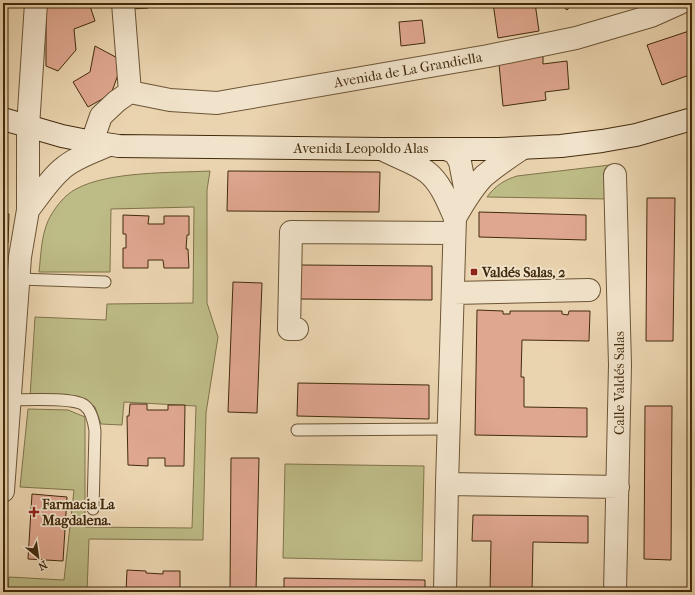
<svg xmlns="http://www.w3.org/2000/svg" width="695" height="595" viewBox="0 0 695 595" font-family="'IM FELL French Canon',serif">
<rect width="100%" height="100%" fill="#ead4af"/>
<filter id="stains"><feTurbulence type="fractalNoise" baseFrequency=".005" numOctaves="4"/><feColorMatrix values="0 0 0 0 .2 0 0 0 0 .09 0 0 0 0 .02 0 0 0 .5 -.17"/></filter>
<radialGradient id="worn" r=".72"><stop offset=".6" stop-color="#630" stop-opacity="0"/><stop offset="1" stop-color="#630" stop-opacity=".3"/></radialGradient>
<path fill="#bdbb86" stroke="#80734a" d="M 610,165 L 609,199 L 487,197 C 495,186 504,180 517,176 Z
M 210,171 L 207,190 L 207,303 L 218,337 L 206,413 L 203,540 L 89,539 L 87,592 L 8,592 L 9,577 L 64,580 L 74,490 L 20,487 L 28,409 L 68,410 L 85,417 L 85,527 L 192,528 L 196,406 L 124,402 L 122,425 L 101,424 L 95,407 L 80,398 L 30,397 L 35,317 L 106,320 L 107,304 L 193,303 L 194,207 L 111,209 L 110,272 L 39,272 C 41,255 41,237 48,221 C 53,210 64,195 76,189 C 109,171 172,173 210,171 Z
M 285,464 L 424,466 L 422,561 L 283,558 Z"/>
<path fill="#e0a790" stroke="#422b0d" d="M 46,3 L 89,3 L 95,21 L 74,29 L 76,50 L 58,71 L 46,66 Z
M 132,3 L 148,3 L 148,8 L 131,9 Z
M 493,3 L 535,3 L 539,31 L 498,38 Z
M 559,3 L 573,3 L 567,10 Z
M 422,20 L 425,43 L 401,46 L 399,22 Z
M 692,30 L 692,74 L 662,85 L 647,45 Z
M 95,46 L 123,61 L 111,94 L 88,107 L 73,82 L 90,72 Z
M 543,56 L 543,64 L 567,61 L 569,89 L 545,92 L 546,100 L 503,106 L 499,64 Z
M 228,171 L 380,172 L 379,212 L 227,211 Z
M 647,198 L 675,198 L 673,341 L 646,341 Z
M 479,212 L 586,215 L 586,240 L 479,237 Z
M 3,213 L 9,214 L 8,243 L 3,243 Z
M 123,215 L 149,216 L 148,224 L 164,224 L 164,216 L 189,216 L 189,235 L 187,235 L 186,249 L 188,249 L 189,268 L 164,268 L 163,260 L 148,260 L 148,268 L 123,268 L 123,248 L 126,248 L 126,234 L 123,234 Z
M 3,264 L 7,265 L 3,304 Z
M 301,265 L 432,266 L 432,300 L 300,299 Z
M 233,282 L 262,283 L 257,413 L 228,412 Z
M 477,310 L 503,311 L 503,314 L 510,314 L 510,311 L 562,311 L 562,314 L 568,315 L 569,311 L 590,311 L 589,341 L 522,340 L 521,377 L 524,377 L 524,407 L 587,408 L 587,437 L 475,435 Z
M 298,383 L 429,385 L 429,419 L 297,416 Z
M 130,404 L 147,404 L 147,410 L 168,410 L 168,405 L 185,405 L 184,466 L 165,466 L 165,458 L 148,458 L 148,466 L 128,465 L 127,416 L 129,416 Z
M 645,406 L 672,406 L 671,560 L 644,559 Z
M 231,458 L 259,458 L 256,592 L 230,592 Z
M 32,494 L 67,497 L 63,561 L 28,559 Z
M 473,515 L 588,516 L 588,543 L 533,542 L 532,592 L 490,592 L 491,541 L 472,541 Z
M 127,570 L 146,571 L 146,573 L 163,574 L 163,571 L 180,571 L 180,591 L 182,592 L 126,592 Z
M 284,578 L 425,580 L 425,592 L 284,592 Z"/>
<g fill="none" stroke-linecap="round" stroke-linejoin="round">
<defs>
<path id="service" d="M 19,279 L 105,282
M 9,400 C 26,400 72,397 84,405 C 91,410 94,423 95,431 L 93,509
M 297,430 L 448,429"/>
<path id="minor" d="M 123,3 L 130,92
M 130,92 L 170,100 L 217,103 L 488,56 L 576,38 L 651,16 L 680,3
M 92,142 L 101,116 L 117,101 L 130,92
M 382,149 C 396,157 414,162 427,172 C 441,183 448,202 455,218
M 446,149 L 455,153 L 460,162 L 467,198
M 28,210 C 39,196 49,180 62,169 C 74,158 95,151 109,145
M 453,293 L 589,290
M 297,329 L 289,329 L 291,232 L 454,233
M 447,484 L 618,487
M 3,491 L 20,257 L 28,210 L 28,127
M 445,592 L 447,484 L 455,218 C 463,204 472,188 484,176 C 496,166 509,157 523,148
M 615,592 L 620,365 L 615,175"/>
<path id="tertiary" d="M 28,127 L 36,3"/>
<path id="secondary" d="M 3,119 L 62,136 L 92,142 L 119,146 L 382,149 L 499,149 L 561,146 L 602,141 L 636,135 L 692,119"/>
</defs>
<use href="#service" stroke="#6c5536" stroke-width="13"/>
<use href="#minor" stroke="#6c5536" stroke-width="24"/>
<use href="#tertiary" stroke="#6c5536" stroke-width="24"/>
<use href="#secondary" stroke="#422b0d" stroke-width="24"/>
<use href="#service" stroke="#f1e3cb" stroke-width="11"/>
<use href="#minor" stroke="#f1e3cb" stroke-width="22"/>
<use href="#tertiary" stroke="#f1e3cb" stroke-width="22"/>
<use href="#secondary" stroke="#f1e3cb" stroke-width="22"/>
</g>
<g fill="#8f2418" stroke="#f1e3cb" stroke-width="1.5">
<rect x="470" y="268" width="8" height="8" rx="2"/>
<path d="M32 506h4v4h4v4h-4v4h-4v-4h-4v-4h4z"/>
</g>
<g text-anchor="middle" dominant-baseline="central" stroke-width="3.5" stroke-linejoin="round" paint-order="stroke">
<g font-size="14" fill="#422b0d" stroke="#f1e3cb">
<text transform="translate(408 70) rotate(-10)">Avenida de La Grandiella</text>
<text x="361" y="148">Avenida Leopoldo Alas</text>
<text transform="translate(619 383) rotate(-90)">Calle Valdés Salas</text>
</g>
<g font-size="14" font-weight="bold" fill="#422b0d" stroke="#f1e3cb" text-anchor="start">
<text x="482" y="272">Valdés Salas, 2</text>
<text x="42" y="504">Farmacia La<tspan x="42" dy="16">Magdalena.</tspan></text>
</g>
</g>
<rect width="695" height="595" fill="none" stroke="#ead4af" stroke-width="16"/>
<rect x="4" y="4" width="687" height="587" fill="none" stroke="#422b0d" stroke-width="2"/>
<rect x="8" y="8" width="679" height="579" fill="none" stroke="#422b0d"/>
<g transform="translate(38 557) rotate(151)" stroke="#f1e3cb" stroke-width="3" paint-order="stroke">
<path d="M0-3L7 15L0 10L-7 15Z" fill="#422b0d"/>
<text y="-6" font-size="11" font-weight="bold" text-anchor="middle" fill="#422b0d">N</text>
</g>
<rect width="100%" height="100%" filter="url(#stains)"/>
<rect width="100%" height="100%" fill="url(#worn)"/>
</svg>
